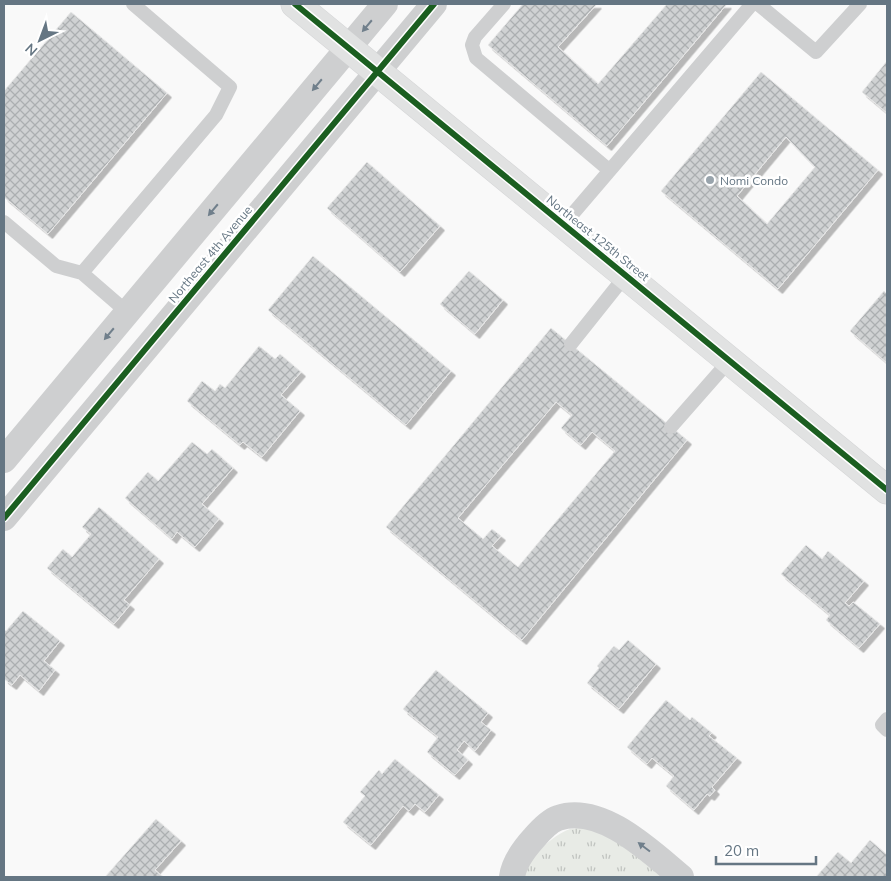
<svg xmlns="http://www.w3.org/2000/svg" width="891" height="881" viewBox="0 0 891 881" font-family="Mulish,sans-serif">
<defs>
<pattern id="grass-tufts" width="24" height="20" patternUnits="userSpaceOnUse" patternTransform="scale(1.25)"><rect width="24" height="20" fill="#e8ebe6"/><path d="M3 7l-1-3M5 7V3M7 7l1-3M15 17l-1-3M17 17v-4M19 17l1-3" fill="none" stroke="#c0c3c0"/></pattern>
<pattern id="building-cross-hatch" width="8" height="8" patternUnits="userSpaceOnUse" patternTransform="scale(1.25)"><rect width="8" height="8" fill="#d0d2d3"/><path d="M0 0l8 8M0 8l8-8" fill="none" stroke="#acafb1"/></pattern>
<filter id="shadow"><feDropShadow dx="4.5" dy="4.5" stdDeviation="0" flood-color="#0004"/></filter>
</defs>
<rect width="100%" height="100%" fill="#f9f9f9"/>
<path fill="url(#grass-tufts)" d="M 582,827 L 610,835 L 666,877 L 524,877 C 527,858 553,835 570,829 C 574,828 579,828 582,827 Z"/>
<path fill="url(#building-cross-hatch)" stroke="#e8e8e8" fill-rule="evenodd" filter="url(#shadow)" d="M 523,4 L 597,4 L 558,47 L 598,84 L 667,4 L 727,4 L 607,146 L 488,45 Z
M 71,12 L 167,93 L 48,234 L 4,197 L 4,91 Z
M 887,61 L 887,113 L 862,92 Z
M 761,72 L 878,170 L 778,289 L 661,191 ZM 786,137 L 815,167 L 767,224 L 737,196 Z
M 367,162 L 440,226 L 400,272 L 327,208 Z
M 313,256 L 451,371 L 406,425 L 268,310 Z
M 469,271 L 503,300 L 475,334 L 440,304 Z
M 884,291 L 887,294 L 887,363 L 850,331 Z
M 551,328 L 687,440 L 522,640 L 386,527 ZM 556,402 L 572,415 L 561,428 L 581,445 L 592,432 L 615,451 L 518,567 L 492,546 L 501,536 L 492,529 L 483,539 L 458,518 Z
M 259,346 L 275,359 L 280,354 L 301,372 L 281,395 L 300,411 L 262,457 L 243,442 L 240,445 L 187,401 L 202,381 L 215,391 L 220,384 L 225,388 Z
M 192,442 L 207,454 L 212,449 L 233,468 L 202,504 L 219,519 L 195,547 L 177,532 L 172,539 L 125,498 L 148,472 L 158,481 Z
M 99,507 L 159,559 L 124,600 L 130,605 L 114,624 L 47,568 L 63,549 L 72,557 L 91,534 L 82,527 Z
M 806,545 L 822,559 L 828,551 L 864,581 L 845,603 L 849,606 L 853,602 L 880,624 L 859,648 L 826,620 L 830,615 L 781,574 Z
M 23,611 L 60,641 L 44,661 L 55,670 L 39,691 L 20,675 L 12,685 L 4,679 L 4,629 L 6,631 Z
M 628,640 L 656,664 L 619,709 L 587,683 L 599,668 L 597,666 L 614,646 L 619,650 Z
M 436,670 L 488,713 L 481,722 L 491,730 L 475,751 L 464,741 L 457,750 L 468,760 L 455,775 L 427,752 L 438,737 L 403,709 Z
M 666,700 L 690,720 L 692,717 L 712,733 L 709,736 L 737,758 L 712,787 L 715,790 L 710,796 L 707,794 L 694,810 L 666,786 L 674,776 L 652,758 L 647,764 L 627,747 Z
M 395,759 L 439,795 L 425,812 L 415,804 L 409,811 L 403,806 L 371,845 L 343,822 L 365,796 L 360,792 L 379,770 L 382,774 Z
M 156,819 L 181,841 L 155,870 L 163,877 L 105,877 Z
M 870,840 L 887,855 L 887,877 L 816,877 L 838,852 L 851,863 Z"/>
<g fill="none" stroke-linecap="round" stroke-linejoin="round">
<defs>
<path id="primary" d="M 295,4 L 887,490"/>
</defs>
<use href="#primary" stroke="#d5d6d7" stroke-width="29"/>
<path stroke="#cecfd0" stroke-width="14" d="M 504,4 L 475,37 L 472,45 L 476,58 L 609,170
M 758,4 L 816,52 L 860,4
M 4,222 L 56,266 L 82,273
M 564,224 L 752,4
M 127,312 L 82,273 L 216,115 L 230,87 L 133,4
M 571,344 L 626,275
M 671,427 L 729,361
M 887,719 L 882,725 L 887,730"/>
<path stroke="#cecfd0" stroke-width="26" d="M 4,460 L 385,4
M 4,518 L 434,4
M 512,877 C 514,862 524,849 534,838 C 540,831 549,821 558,818 C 601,803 651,852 681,877"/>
<use href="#primary" stroke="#e1e2e2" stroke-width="28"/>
<defs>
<path id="cycleway" d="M 295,4 L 887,490
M 4,518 L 434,4"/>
</defs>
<use href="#cycleway" stroke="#fff" stroke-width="9"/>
<use href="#cycleway" stroke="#1b5e20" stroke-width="6"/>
</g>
<defs><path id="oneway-solid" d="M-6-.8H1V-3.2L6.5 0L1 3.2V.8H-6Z" transform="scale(1.25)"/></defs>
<g fill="#707f8b">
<use href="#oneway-solid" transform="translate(367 26) rotate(130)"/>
<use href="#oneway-solid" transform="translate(317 85) rotate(130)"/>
<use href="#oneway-solid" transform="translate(213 210) rotate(130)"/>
<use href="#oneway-solid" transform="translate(109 334) rotate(130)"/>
<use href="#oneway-solid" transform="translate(644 847) rotate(-143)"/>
</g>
<circle fill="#99a4ac" stroke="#fff" stroke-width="2" cx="710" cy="180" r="5"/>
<g text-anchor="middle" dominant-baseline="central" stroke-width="5" stroke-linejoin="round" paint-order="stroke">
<g font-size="12" fill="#657683" stroke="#fff" text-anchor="start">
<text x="720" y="180">Nomi Condo</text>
</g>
<g font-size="12" fill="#657683" stroke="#fff">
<text transform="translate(598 238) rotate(39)">Northeast 125th Street</text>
<text transform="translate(210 254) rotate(-50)">Northeast 4th Avenue</text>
</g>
</g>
<rect width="891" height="881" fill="none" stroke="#657683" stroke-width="10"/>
<g transform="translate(40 40) rotate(222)" stroke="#ffffff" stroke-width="4" paint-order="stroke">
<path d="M0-4L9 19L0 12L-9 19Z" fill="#657683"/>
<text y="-8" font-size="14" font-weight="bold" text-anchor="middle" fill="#657683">N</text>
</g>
<path d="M716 856v8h100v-8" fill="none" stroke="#657683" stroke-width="2.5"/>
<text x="724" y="856" font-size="15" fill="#657683" stroke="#ffffff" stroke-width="4" paint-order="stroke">20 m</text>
</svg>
